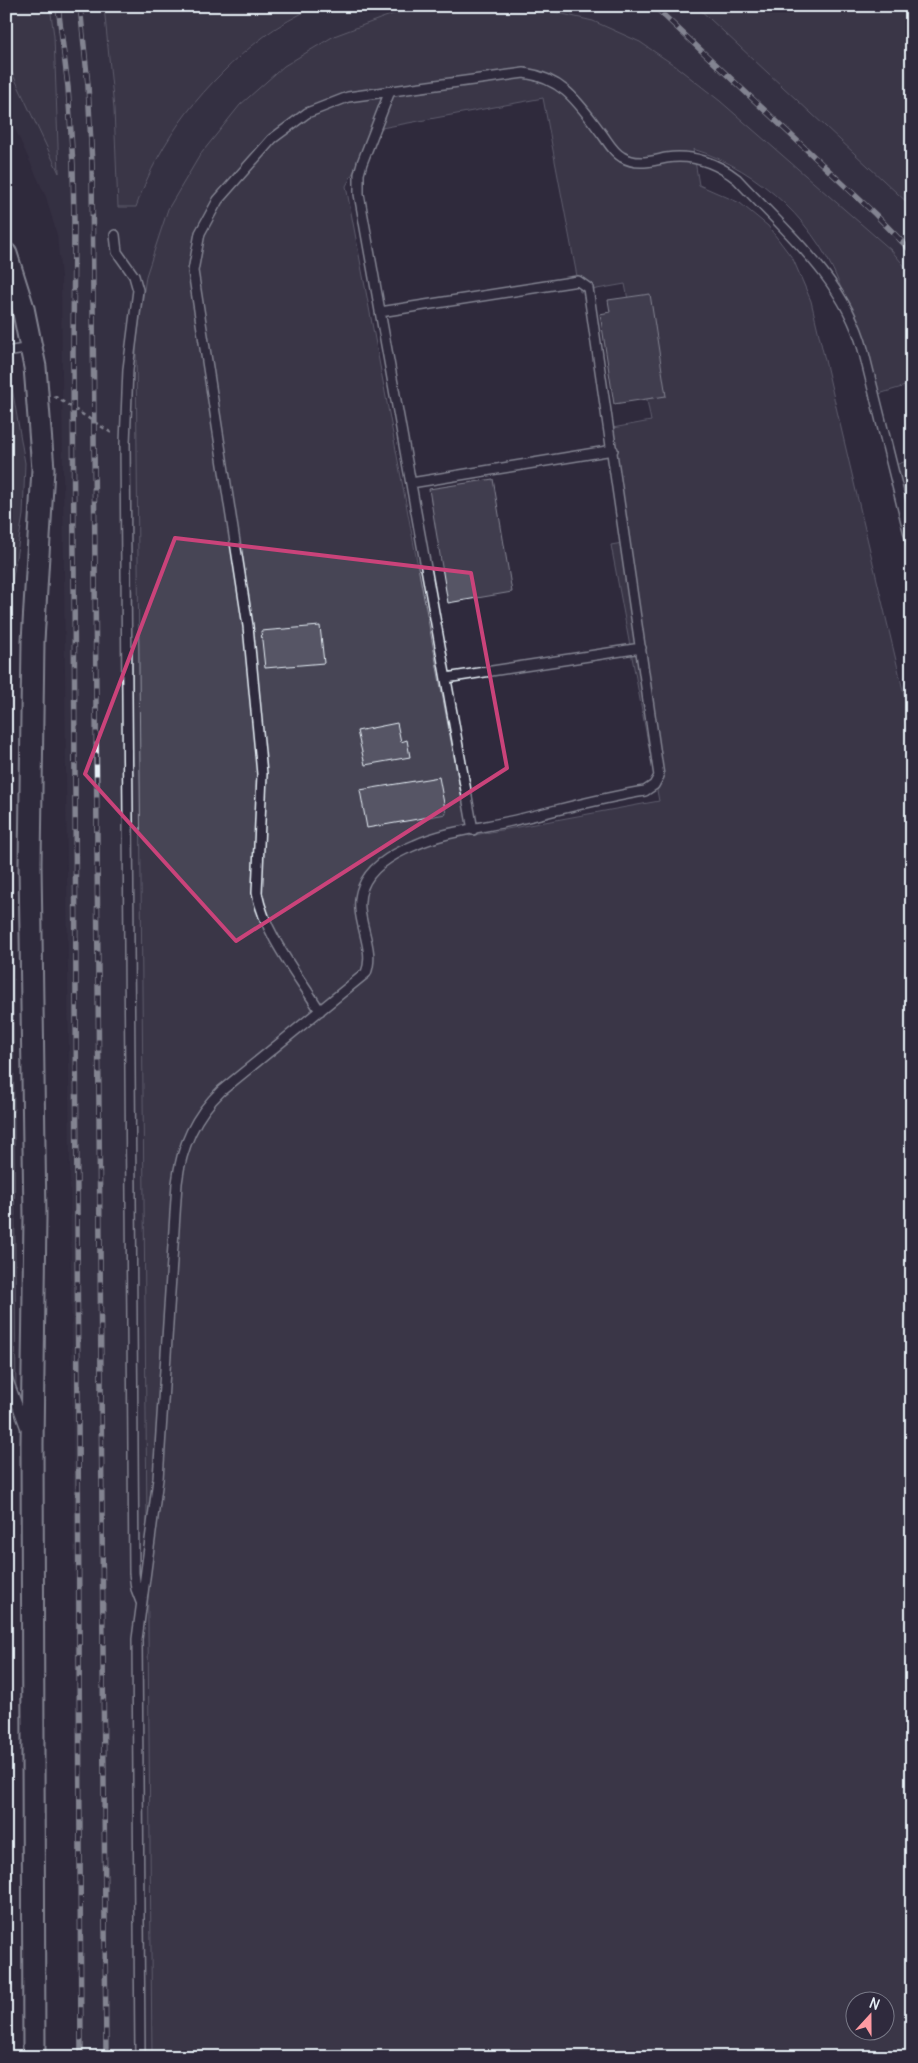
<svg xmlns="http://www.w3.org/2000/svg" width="918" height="2063" viewBox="0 0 918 2063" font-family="Delius,sans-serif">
<rect width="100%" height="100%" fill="#2f2a3d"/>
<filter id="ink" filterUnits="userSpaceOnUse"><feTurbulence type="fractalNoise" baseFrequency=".02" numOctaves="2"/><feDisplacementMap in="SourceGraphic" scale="10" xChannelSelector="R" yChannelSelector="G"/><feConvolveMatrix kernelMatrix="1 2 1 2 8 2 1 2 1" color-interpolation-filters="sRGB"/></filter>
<g filter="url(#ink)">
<path fill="#3b3749" d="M 50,6 L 104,6 L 114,109 L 118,207 L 136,207 L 143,187 L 168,138 L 208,86 L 263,37 L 315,6 L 439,6 L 393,14 L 146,276 L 136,346 L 152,2057 L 79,2057 L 61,277 L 57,235 L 46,197 L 6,109 L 6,60 L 59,172 L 54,36 Z
M 528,6 L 696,6 L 912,207 L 912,275 L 891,250 L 720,101 L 674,65 L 640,42 L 593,21 Z"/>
<path fill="#464455" stroke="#979aa6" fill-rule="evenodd" d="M 6,6 L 50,6 L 54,36 L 59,173 L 6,60 Z
M 104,6 L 315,6 C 298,16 278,25 262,38 C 205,82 160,138 136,207 L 118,207 L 114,109 Z
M 439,6 L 528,6 L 593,21 L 640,42 L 674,65 L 720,101 L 891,250 L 912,275 L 912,384 L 872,396 C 862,362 855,327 843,294 C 821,227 760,169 693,149 L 699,185 L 740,203 L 768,226 L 793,259 L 811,301 L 912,728 L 912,2057 L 152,2057 L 136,346 L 146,276 L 168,209 L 200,155 L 240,105 L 284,66 L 334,36 L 393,14 ZM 543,98 L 580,292 L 625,284 L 651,421 L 607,429 L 628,542 L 611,545 L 659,801 L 469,836 L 346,186 L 376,129 ZM 856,2000 L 886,2000 L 886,2030 L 856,2030 Z
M 696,6 L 912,6 L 912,207 Z
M 6,376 L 10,376 L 25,463 L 23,515 L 10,595 L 16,1402 L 6,1402 Z
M 912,459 L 912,561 L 890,467 Z"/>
<path fill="#575565" stroke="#e8f1f8" d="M 650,294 L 666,396 L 614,404 L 600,314 L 610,312 L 608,300 Z
M 493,479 L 512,592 L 448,603 L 429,489 Z
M 320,626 L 324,663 L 265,668 L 261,631 Z
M 397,723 L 401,742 L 407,740 L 410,757 L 365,765 L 357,731 Z
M 439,777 L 446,814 L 367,828 L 360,790 Z"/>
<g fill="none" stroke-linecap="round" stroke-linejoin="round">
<defs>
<path id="service" d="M 390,91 L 362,163 L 359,174 L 359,194 L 473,830
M 115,235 L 117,252 L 134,276 L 138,290 L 128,369 L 125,443 L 134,1573 L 136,1589 L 141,1602
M 6,352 L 31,348
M 411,483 L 613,450
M 446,678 L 641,648
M 320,1011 C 298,975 265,935 257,893 L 262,774 L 248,626 L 193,271 L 200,233 L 218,200 L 272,139 L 307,113 L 348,97 L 524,73 C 565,79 579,104 602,134 C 608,142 613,152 622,157 C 637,166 651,161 666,158 C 692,154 717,163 737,179 C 785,231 844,279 863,349 L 912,546
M 6,1375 L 25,1426
M 140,2057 L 137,1639 L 158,1479 L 177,1183 C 181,1148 195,1116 221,1091 L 366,973 C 377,946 351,916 363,887 C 371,866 395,853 415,845 C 444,832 479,828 511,821 C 555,811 600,798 645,791 L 654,785 L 659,776 L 588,288 L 578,281 L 380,312"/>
<path id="tertiary" d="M 6,254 L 23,308 L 35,367 L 43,469 L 33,641 L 30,864 L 35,1217 L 32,1444 L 34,2057"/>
</defs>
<use href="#service" stroke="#e8f1f8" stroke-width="12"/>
<use href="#tertiary" stroke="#e8f1f8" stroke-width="25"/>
<path stroke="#e8f1f8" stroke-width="2.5" stroke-dasharray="4 4" stroke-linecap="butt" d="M 54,396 L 113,434"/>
<use href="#service" stroke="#2f2a3d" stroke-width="9"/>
<use href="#tertiary" stroke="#2f2a3d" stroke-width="21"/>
<defs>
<path id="rail" d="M 58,6 L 68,87 L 73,165 L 74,224 L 73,353 L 81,2057
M 80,6 L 88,85 L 92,165 L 106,2057
M 654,6 L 875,214 L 912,252"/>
</defs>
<use href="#rail" stroke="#e8f1f8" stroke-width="5.5"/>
<use href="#rail" stroke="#2f2a3d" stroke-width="4" stroke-dasharray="11" stroke-linecap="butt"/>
</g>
</g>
<path d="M0 0H918V2063H0ZM 175,538 L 471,573 L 507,768 L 236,941 L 85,774 Z" fill="#2f2a3d" fill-opacity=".55" fill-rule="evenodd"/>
<path fill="none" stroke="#ca437a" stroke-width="4" stroke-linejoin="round" d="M 175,538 L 471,573 L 507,768 L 236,941 L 85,774 Z"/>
<rect width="918" height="2063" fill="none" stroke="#2f2a3d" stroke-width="25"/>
<rect x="12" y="12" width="893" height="2038" fill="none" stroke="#e8f1f8" stroke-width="2" filter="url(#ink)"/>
<g transform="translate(870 2016) rotate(21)"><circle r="24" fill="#2f2a3d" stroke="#797a88"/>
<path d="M0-4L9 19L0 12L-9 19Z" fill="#ff9aa2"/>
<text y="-8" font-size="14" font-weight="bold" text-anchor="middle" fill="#e8f1f8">N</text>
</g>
</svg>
